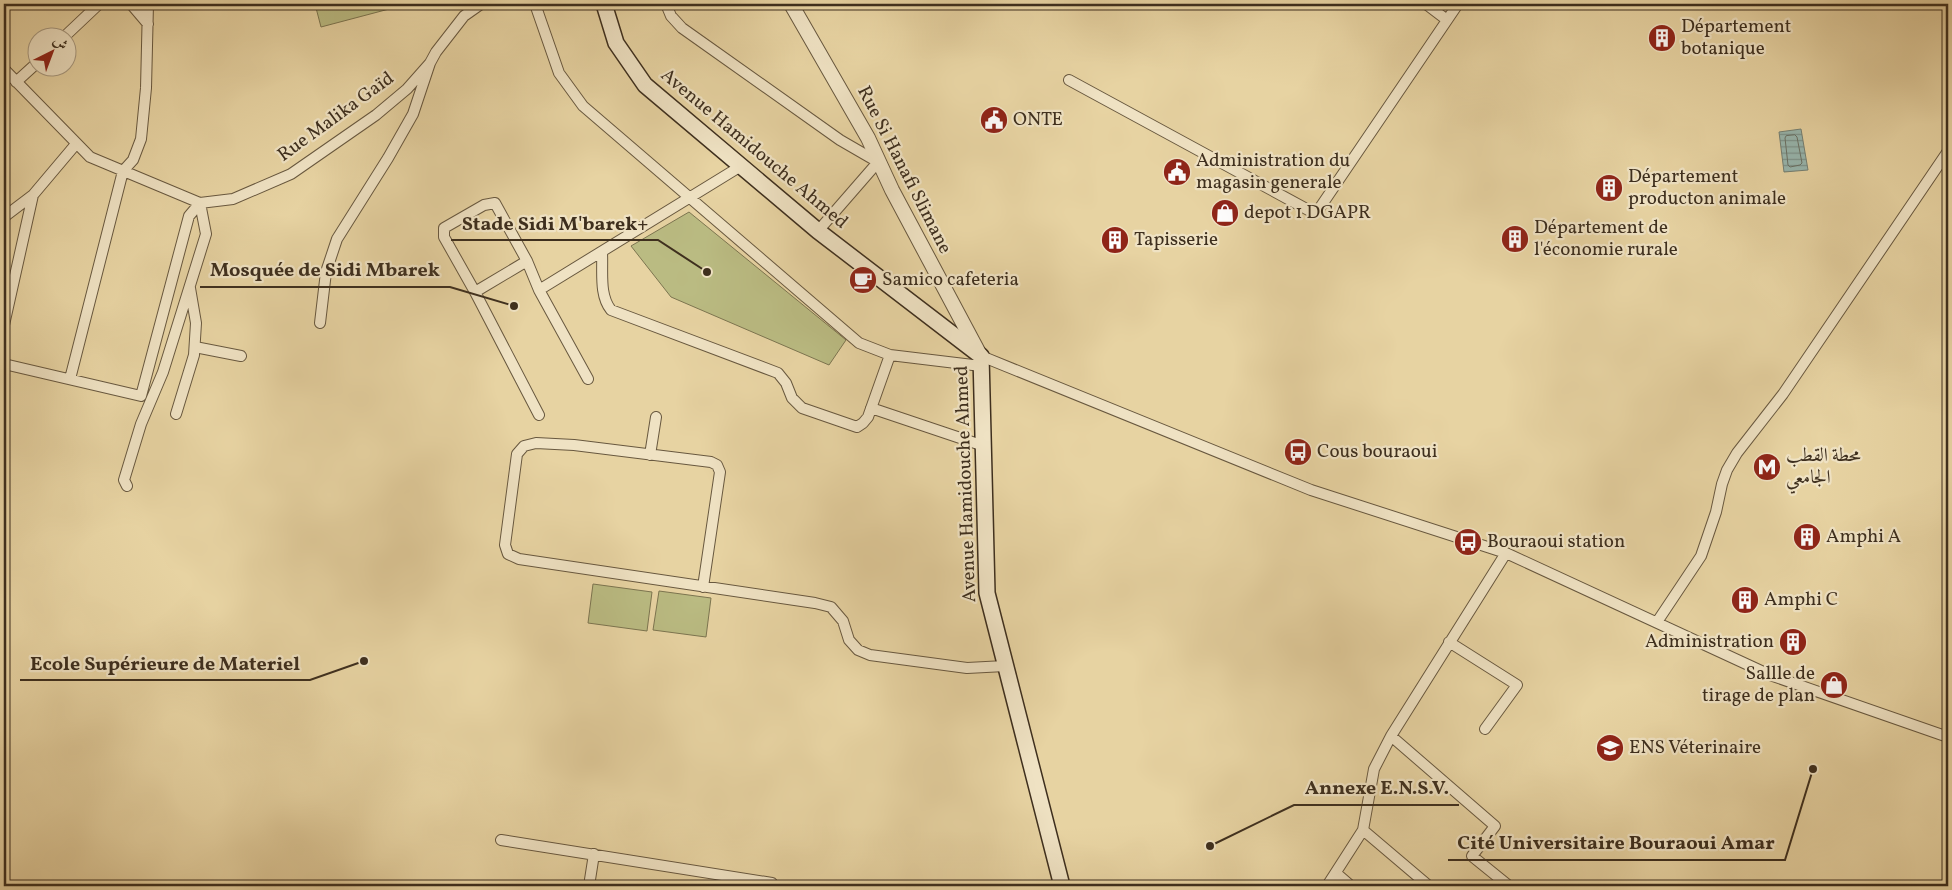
<svg xmlns="http://www.w3.org/2000/svg" width="1952" height="890" viewBox="0 0 1952 890" font-family="Vollkorn,Amiri,serif">
<defs>
<pattern id="water-rules" width="6" height="5" patternUnits="userSpaceOnUse" patternTransform="scale(1.25)"><rect width="6" height="5" fill="#98b6ae"/><path d="M0 2.5h6" fill="none" stroke="#7d948d"/></pattern>
</defs>
<rect width="100%" height="100%" fill="#e7d3a2"/>
<filter id="stains"><feTurbulence type="fractalNoise" baseFrequency=".004" numOctaves="4"/><feColorMatrix values="0 0 0 0 .2 0 0 0 0 .09 0 0 0 0 .02 0 0 0 .5 -.17"/></filter>
<radialGradient id="worn" r=".72"><stop offset=".6" stop-color="#630" stop-opacity="0"/><stop offset="1" stop-color="#630" stop-opacity=".3"/></radialGradient>
<path fill="#babb82" stroke="#7c7550" d="M 315,4 L 408,4 L 321,27 Z
M 689,212 L 846,340 L 829,365 L 671,297 L 631,246 Z
M 593,584 L 652,592 L 647,631 L 588,623 Z
M 659,591 L 711,598 L 706,637 L 653,630 Z"/>
<path fill="url(#water-rules)" stroke="#748074" d="M 1801,129 L 1808,170 L 1784,172 L 1779,132 Z"/>
<g fill="none" stroke-linecap="round" stroke-linejoin="round">
<path stroke="#6b7266" stroke-width="1" d="M 1795,135 L 1797,137 L 1802,163 L 1800,165 L 1790,167 L 1788,165 L 1785,138 L 1786,136 Z"/>
<defs>
<path id="minor" d="M 131,4 L 148,24
M 535,4 L 559,73 L 583,106 L 859,343 L 890,355 L 868,417 L 863,423 L 857,427 L 802,408 L 792,398 L 786,383 L 778,373 L 611,310 C 599,295 603,272 602,253
M 666,4 L 671,16 L 682,28 L 840,140 L 878,162 L 818,231
M 1426,4 L 1447,20
M 63,38 L 99,4
M 4,69 L 90,157 L 200,203 L 233,199 L 291,174 L 376,115 L 407,89 L 430,63
M 1069,80 L 1312,212 L 1319,209 L 1458,4
M 16,82 L 38,62
M 4,217 L 33,195 L 76,144
M 539,290 L 741,166
M 475,292 L 527,261
M 320,323 L 326,272 L 337,239 L 388,158 L 413,114 L 430,63 L 436,52 L 464,16 L 481,4
M 4,325 L 33,195
M 195,347 L 241,356
M 890,355 L 981,366
M 981,356 L 1311,490 L 1506,553 L 1770,675 L 1948,737
M 4,364 L 141,396 L 189,216 L 200,203
M 70,379 L 123,171 L 133,160 L 141,139 L 146,88 L 148,4
M 871,408 L 984,446
M 176,414 L 194,355 L 196,323 L 190,288
M 539,415 L 475,292 L 444,237 L 444,228 L 484,205 L 495,203 L 527,261 L 539,290 L 588,379
M 650,455 L 656,417
M 127,486 L 124,480 L 141,424 L 163,372 L 206,234 L 200,203
M 703,587 L 720,472 L 717,465 L 711,462 L 574,445 L 536,443 L 524,446 L 517,454 L 505,545 L 508,554 L 519,559 L 815,603 L 831,607 L 843,621 L 849,640 L 858,650 L 870,655 L 967,668 L 1005,666
M 1657,622 L 1701,556 L 1716,512 L 1722,484 L 1727,470 L 1737,453 L 1783,394 L 1948,151
M 1449,642 L 1517,685 L 1485,729
M 1391,736 L 1495,826 L 1472,856 L 1509,886
M 1363,830 L 1429,886
M 501,840 L 772,883
M 1336,873 L 1351,886
M 589,886 L 594,854
M 1327,886 L 1363,830 L 1374,769 L 1391,736 L 1506,553"/>
<path id="tertiary" d="M 791,4 L 868,138 L 892,190 L 980,355"/>
<path id="secondary" d="M 604,4 L 616,43 L 645,85 L 818,231 L 981,356 L 987,593 L 1062,886"/>
</defs>
<use href="#minor" stroke="#68583f" stroke-width="12"/>
<use href="#tertiary" stroke="#68583f" stroke-width="16"/>
<use href="#secondary" stroke="#3e2f1e" stroke-width="18"/>
<use href="#minor" stroke="#efe2c3" stroke-width="10"/>
<use href="#tertiary" stroke="#efe2c3" stroke-width="14"/>
<use href="#secondary" stroke="#efe2c3" stroke-width="15"/>
</g>
<defs>
<symbol id="building-disc" viewBox="-11 -11 22 22"><circle r="9.5" fill="#8f2418" stroke="#efe2c3"/><path d="M-4-6H4V6H1V3H-1V6H-4ZM-2.5-4.3h1.7v1.8h-1.7ZM.8-4.3h1.7v1.8H.8ZM-2.5-1h1.7V.8h-1.7ZM.8-1h1.7V.8H.8Z" fill="#fff"/></symbol>
<symbol id="civic-disc" viewBox="-11 -11 22 22"><circle r="9.5" fill="#8f2418" stroke="#efe2c3"/><path d="M-.6-6.5H3V-4.5H.6V-3L4-1V1h2V6H-6V1h2V-1L-.6-3ZM-1.2 2.5V6h2.4V2.5Z" fill="#fff"/></symbol>
<symbol id="shop-disc" viewBox="-11 -11 22 22"><circle r="9.5" fill="#8f2418" stroke="#efe2c3"/><path d="M-5-2.5h2.3a2.7 3.5 0 0 1 5.4 0H5L5.5 6h-11ZM-1.5-2.5h3a1.5 2.3 0 0 0-3 0Z" fill="#fff"/></symbol>
<symbol id="cafe-disc" viewBox="-11 -11 22 22"><circle r="9.5" fill="#8f2418" stroke="#efe2c3"/><path d="M-5.5-4.5H6V0H3Q3 3.5 0 3.5H-2.5Q-5.5 3.5-5.5 0ZM3-3.2v2h1.7v-2ZM-6 4.5H4V6H-6Z" fill="#fff"/></symbol>
<symbol id="bus-disc" viewBox="-11 -11 22 22"><circle r="9.5" fill="#8f2418" stroke="#efe2c3"/><path d="M-5-6H5V4H4V6H2V4H-2V6H-4V4H-5ZM-3.5-4V0h7V-4ZM-3.5 1.2v1.5H-2V1.2ZM2 1.2v1.5H3.5V1.2Z" fill="#fff"/></symbol>
<symbol id="metro-disc" viewBox="-11 -11 22 22"><circle r="9.5" fill="#8f2418" stroke="#efe2c3"/><path d="M-5.5 5V-5H-3L0 0L3-5H5.5V5H3V-.5L0 4L-3-.5V5Z" fill="#fff"/></symbol>
<symbol id="university-disc" viewBox="-11 -11 22 22"><circle r="9.5" fill="#8f2418" stroke="#efe2c3"/><path d="M0-5L7-2L0 1L-7-2ZM-4 1L0 2.5L4 1V4Q0 6-4 4Z" fill="#fff"/></symbol>
</defs>
<g fill-rule="evenodd">
<use href="#building-disc" x="1646" y="22" width="32" height="32"/>
<use href="#civic-disc" x="978" y="104" width="32" height="32"/>
<use href="#civic-disc" x="1161" y="156" width="32" height="32"/>
<use href="#building-disc" x="1593" y="172" width="32" height="32"/>
<use href="#shop-disc" x="1209" y="197" width="32" height="32"/>
<use href="#building-disc" x="1499" y="223" width="32" height="32"/>
<use href="#building-disc" x="1099" y="224" width="32" height="32"/>
<use href="#cafe-disc" x="847" y="264" width="32" height="32"/>
<use href="#bus-disc" x="1282" y="436" width="32" height="32"/>
<use href="#metro-disc" x="1751" y="451" width="32" height="32"/>
<use href="#building-disc" x="1791" y="521" width="32" height="32"/>
<use href="#bus-disc" x="1452" y="526" width="32" height="32"/>
<use href="#building-disc" x="1729" y="584" width="32" height="32"/>
<use href="#building-disc" x="1777" y="626" width="32" height="32"/>
<use href="#shop-disc" x="1818" y="669" width="32" height="32"/>
<use href="#university-disc" x="1594" y="732" width="32" height="32"/>
</g>
<g text-anchor="middle" dominant-baseline="central" stroke-width="4.5" stroke-linejoin="round" paint-order="stroke">
<g font-size="19" fill="#3e2f1e" stroke="#efe2c3" text-anchor="start">
<text x="1681" y="27">Département<tspan x="1681" dy="22">botanique</tspan></text>
<text x="1013" y="120">ONTE</text>
<text x="1196" y="161">Administration du<tspan x="1196" dy="22">magasin generale</tspan></text>
<text x="1628" y="177">Département<tspan x="1628" dy="22">producton animale</tspan></text>
<text x="1244" y="213">depot 1 DGAPR</text>
<text x="1534" y="228">Département de<tspan x="1534" dy="22">l'économie rurale</tspan></text>
<text x="1134" y="240">Tapisserie</text>
<text x="882" y="280">Samico cafeteria</text>
<text x="1317" y="452">Cous bouraoui</text>
<text x="1786" y="456">محطة القطب<tspan x="1786" dy="22">الجامعي</tspan></text>
<text x="1826" y="537">Amphi A</text>
<text x="1487" y="542">Bouraoui station</text>
<text x="1764" y="600">Amphi C</text>
<text x="1774" y="642" text-anchor="end">Administration</text>
<text x="1815" y="674" text-anchor="end">Sallle de<tspan x="1815" dy="22">tirage de plan</tspan></text>
<text x="1629" y="748">ENS Véterinaire</text>
</g>
<g font-size="19" fill="#3e2f1e" stroke="#efe2c3">
<text transform="translate(336 117) rotate(-36)">Rue Malika Gaïd</text>
<text transform="translate(754 149) rotate(40)">Avenue Hamidouche Ahmed</text>
<text transform="translate(904 170) rotate(63)">Rue Si Hanafi Slimane</text>
<text transform="translate(966 484) rotate(-92)">Avenue Hamidouche Ahmed</text>
</g>
</g>
<path fill="none" stroke="#3e2f1e" stroke-width="2" d="M707 272L658 240H451M514 306L450 287H200M364 661L310 680H20M1210 846L1294 805H1459M1813 769L1785 860H1448"/>
<g fill="#3e2f1e" stroke="#efe2c3" stroke-width="2">
<circle cx="707" cy="272" r="5"/>
<circle cx="514" cy="306" r="5"/>
<circle cx="364" cy="661" r="5"/>
<circle cx="1210" cy="846" r="5"/>
<circle cx="1813" cy="769" r="5"/>
</g>
<g font-size="20" text-anchor="middle" font-weight="bold" fill="#3e2f1e" stroke="#efe2c3" stroke-width="4.5" stroke-linejoin="round" paint-order="stroke">
<text x="555" y="230">Stade Sidi M'barek+</text>
<text x="325" y="276">Mosquée de Sidi Mbarek</text>
<text x="165" y="670">Ecole Supérieure de Materiel</text>
<text x="1377" y="794">Annexe E.N.S.V.</text>
<text x="1616" y="849">Cité Universitaire Bouraoui Amar</text>
</g>
<rect width="1952" height="890" fill="none" stroke="#e7d3a2" stroke-width="20"/>
<rect x="5" y="5" width="1942" height="880" fill="none" stroke="#3e2f1e" stroke-width="2.5"/>
<rect x="10" y="10" width="1932" height="870" fill="none" stroke="#3e2f1e"/>
<g transform="translate(52 52) rotate(42)"><circle r="24" fill="#efe2c3" stroke="#a89a81"/>
<path d="M0-4L9 19L0 12L-9 19Z" fill="#8f2418"/>
<text y="-8" font-size="14" font-weight="bold" text-anchor="middle" fill="#3e2f1e">ش</text>
</g>
<rect width="100%" height="100%" filter="url(#stains)"/>
<rect width="100%" height="100%" fill="url(#worn)"/>
</svg>
